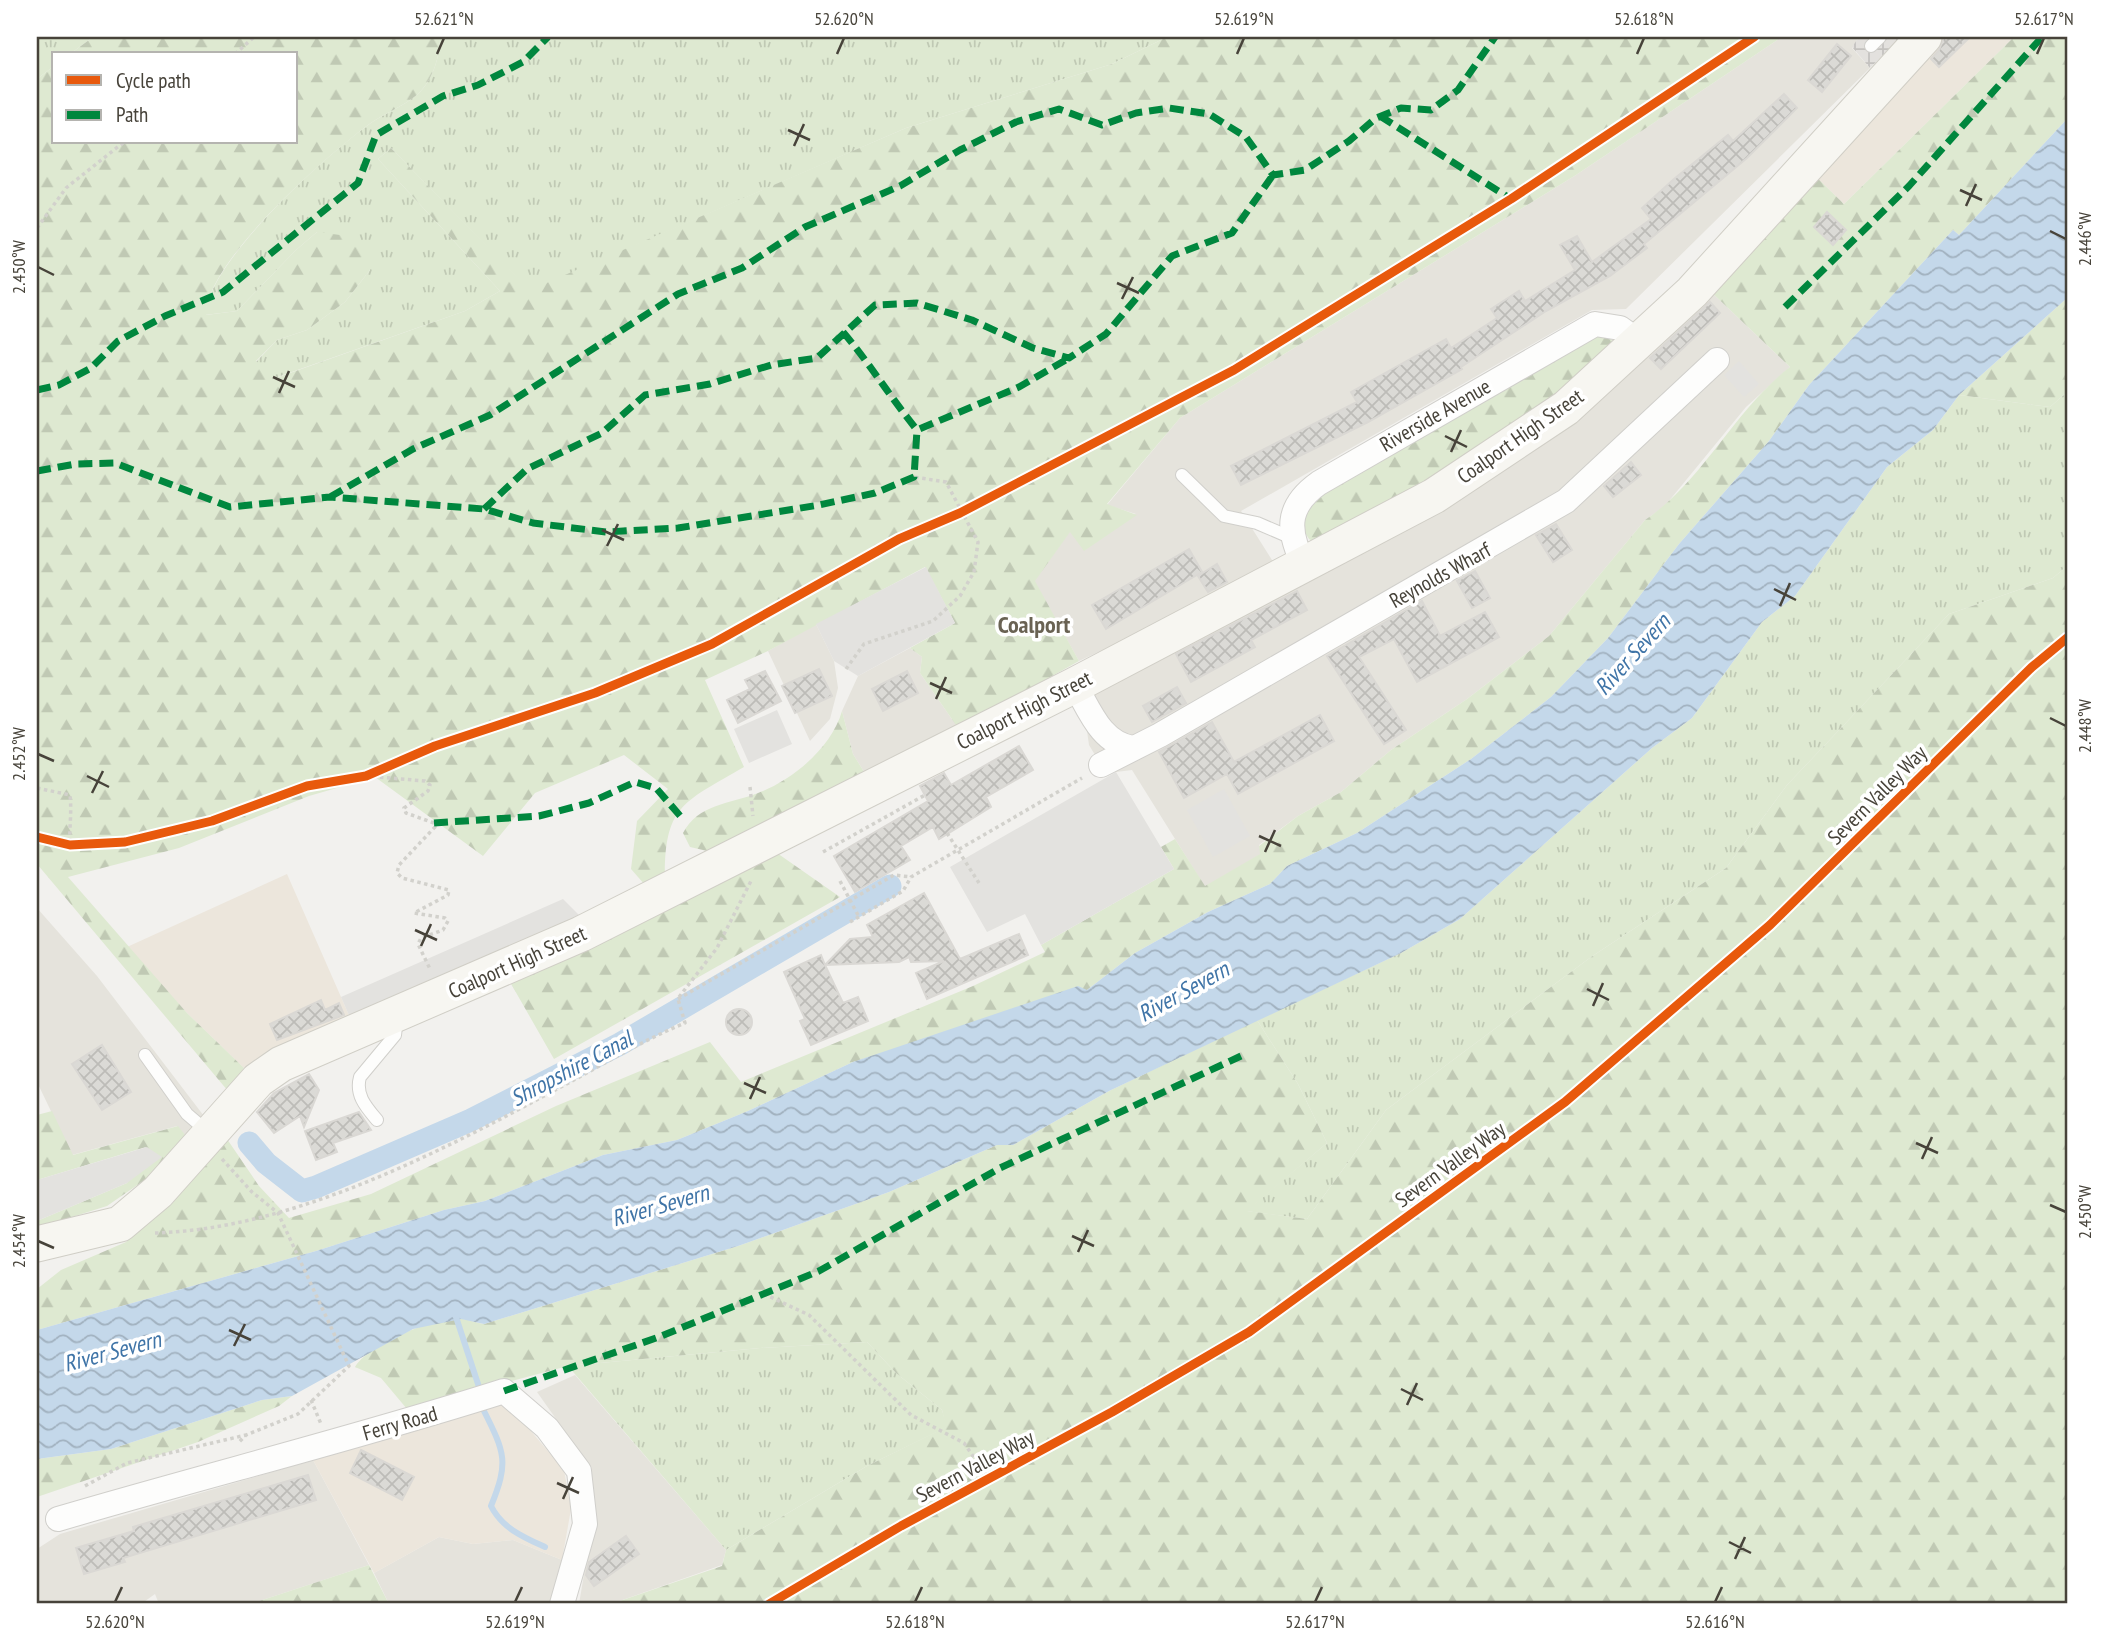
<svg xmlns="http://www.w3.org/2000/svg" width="2104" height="1641" viewBox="0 0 2104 1641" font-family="'PT Sans Narrow',sans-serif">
<defs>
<pattern id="industrial-grid" width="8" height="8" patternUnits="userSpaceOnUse" patternTransform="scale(1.75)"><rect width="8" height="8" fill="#e3e1de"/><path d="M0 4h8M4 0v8" fill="none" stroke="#c4c2bf"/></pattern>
<pattern id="grass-tufts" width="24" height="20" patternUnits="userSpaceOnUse" patternTransform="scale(1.75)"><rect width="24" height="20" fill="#dee9d1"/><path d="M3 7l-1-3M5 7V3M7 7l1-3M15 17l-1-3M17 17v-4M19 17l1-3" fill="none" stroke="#c0c9b4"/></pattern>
<pattern id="forest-firs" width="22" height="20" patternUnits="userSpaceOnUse" patternTransform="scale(1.75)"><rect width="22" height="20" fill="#dee9d1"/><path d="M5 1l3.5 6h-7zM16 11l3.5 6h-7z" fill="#c0c9b4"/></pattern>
<pattern id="water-waves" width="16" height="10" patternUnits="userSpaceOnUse" patternTransform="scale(1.75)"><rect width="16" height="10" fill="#c4d8ea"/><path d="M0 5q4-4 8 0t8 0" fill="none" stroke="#a1b1bf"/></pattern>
<pattern id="building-cross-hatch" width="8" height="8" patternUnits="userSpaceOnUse" patternTransform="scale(1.75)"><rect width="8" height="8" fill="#dbdad6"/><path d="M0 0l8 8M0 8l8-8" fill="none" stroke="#bdbcb8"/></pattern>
</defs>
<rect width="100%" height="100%" fill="#f2f1ee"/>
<path fill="#e5e3dc" d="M 1782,37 L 1859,37 L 1852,48 L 1870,68 L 1626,309 L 1592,310 L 1241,511 L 1277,568 L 1079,661 L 1034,581 L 1070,531 L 1136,514 L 1107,505 L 1180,418 L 1576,175 Z
M 1707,288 L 1790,367 L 1746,407 L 1664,507 L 1645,520 L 1549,636 L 1467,699 L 1391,750 L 1341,792 L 1298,816 L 1259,845 L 1261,854 L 1205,887 L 1132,770 L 1116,772 L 1101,765 L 1089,745 L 1086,724 L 1073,701 L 1405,531 L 1521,459 L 1586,411 Z
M 816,624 L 834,661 L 838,688 L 830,719 L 810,741 L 768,651 Z
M 910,648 L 922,657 L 920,673 L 958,728 L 866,775 L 853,754 L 842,711 L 858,676 Z
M 37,908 L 97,976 L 207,1120 L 190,1141 L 177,1126 L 72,1155 L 37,1082 Z
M 575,1375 L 726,1550 L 722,1565 L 611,1604 L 579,1604 L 589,1545 L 593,1484 L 566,1433 L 537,1392 Z
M 313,1460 L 369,1565 L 250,1604 L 159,1604 L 155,1594 L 141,1604 L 37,1604 L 37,1549 L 60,1534 Z
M 439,1537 L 473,1544 L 513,1540 L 562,1560 L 551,1604 L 389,1604 L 374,1573 Z"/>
<path fill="#ece6dc" d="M 1940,37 L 2014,37 L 1844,204 L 1812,173 Z
M 287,874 L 352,1022 L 249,1073 L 187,1013 L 127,947 Z
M 500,1405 L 513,1410 L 564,1470 L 571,1509 L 562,1560 L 513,1540 L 473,1544 L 439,1537 L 374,1573 L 313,1460 L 428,1423 Z"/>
<path fill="url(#industrial-grid)" d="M 1859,37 L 1901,37 L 1870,68 L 1852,47 Z"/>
<path fill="url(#grass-tufts)" d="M 37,37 L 93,37 L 70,54 L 54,54 L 54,66 L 37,79 Z
M 440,37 L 1167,37 L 1112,64 L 906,128 L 530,291 L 391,148 L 378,159 L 500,291 L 465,311 L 272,379 L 256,362 L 277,340 L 307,330 L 345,302 L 370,270 L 317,232 L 296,250 L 237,311 L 205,315 C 209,261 323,158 368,125 C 383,114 403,107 418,94 C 433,80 440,56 440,37 Z
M 2067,392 L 2067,566 L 2053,578 L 1949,614 L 1787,785 L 1726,868 L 1591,957 L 1386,1110 L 1307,1219 L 1246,1211 L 1327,1143 L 1298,1084 L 1257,1020 L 1401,953 L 1460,919 L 1652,748 L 1692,718 L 1762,622 L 1795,596 L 1887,467 L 1933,430 L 1959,395 L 2050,407 Z
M 867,1342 L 896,1373 L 942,1410 L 947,1427 L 867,1466 L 726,1550 L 568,1366 L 760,1348 Z"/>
<path fill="url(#forest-firs)" d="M 93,37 L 440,37 C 440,56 433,80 418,94 C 403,107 383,114 368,125 C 325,157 205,263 206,315 L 237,311 L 296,250 L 317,232 L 340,235 L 361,245 L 370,270 L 345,302 L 307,330 L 277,340 L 256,361 L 273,379 L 465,311 L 500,291 L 378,159 L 391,148 L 530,290 L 906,128 L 1112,64 L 1167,37 L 1782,37 L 1576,175 L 1180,418 L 1107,504 L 1137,515 L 1084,551 L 1070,532 L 1035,581 L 1079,661 L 958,728 L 920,673 L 922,657 L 910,648 L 955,623 L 925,567 L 768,651 L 705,680 L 744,767 C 685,802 664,804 665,879 L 645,885 L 631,869 L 637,821 L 668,789 L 624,755 L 535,793 L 483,856 L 375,777 L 309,796 L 179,848 L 68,877 L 187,1013 L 244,1068 L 228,1091 L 37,864 L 37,79 L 54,66 L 54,142 L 296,142 L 296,54 L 70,54 Z
M 2014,37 L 2067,37 L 2067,119 L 1959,235 L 1953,230 L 1809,385 L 1769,441 L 1679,544 L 1608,638 L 1551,697 L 1471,759 L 1357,833 L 1287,866 L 1270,884 L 1208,912 L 1135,953 L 1087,990 L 853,1062 L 748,1111 L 677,1140 L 603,1155 L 485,1201 L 444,1210 L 316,1251 L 37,1330 L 37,1289 L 61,1270 L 126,1242 L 175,1195 L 227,1139 L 259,1186 L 289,1218 L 371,1194 L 556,1106 L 710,1042 L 741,1082 L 973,986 L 1045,952 L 1041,945 L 1174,869 L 1161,847 L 1175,839 L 1205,886 L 1260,854 L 1259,846 L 1298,816 L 1341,792 L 1391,750 L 1467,699 L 1549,636 L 1645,520 C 1703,481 1734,410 1790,367 L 1707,288 L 1812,173 L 1844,204 Z
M 2067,298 L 2067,392 L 2050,407 L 1959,395 Z
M 1599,333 L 1609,337 L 1615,344 L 1535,421 L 1319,545 L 1309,539 L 1302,528 L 1303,515 L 1330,488 Z
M 2067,566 L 2067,1604 L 611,1604 L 722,1566 L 726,1550 L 867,1466 L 946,1427 L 942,1410 L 896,1373 L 867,1342 L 760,1348 L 568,1366 L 407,1409 L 381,1378 L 355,1367 C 369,1344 435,1316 463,1319 C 470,1320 477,1323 484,1324 L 738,1246 L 889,1192 L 997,1145 L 1013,1145 L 1109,1091 L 1257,1020 L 1298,1084 L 1327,1143 L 1247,1211 L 1307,1219 L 1386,1110 L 1591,957 L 1726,868 L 1787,785 L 1949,614 L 2053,578 Z
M 842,711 L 853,754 L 866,775 L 716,853 L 690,847 L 683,833 C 698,804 730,804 758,793 C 793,780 832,747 842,711 Z
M 777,853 L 840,897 L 554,1059 L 510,982 Z
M 52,1111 L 73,1155 L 178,1126 L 190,1141 L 165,1166 L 107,1206 L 37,1228 L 37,1221 L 127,1183 L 146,1147 L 37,1180 L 37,1115 Z
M 292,1396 L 279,1406 L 198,1442 L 37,1497 L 37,1459 L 111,1449 L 262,1400 Z
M 369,1565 L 389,1604 L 250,1604 Z"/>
<path fill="#e3e2df" d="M 1739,361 L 1759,384 L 1744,397 L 1724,375 Z
M 926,567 L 955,623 L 858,676 L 834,661 L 816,624 Z
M 777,710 L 792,744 L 749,763 L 734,729 Z
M 1116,772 L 1174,869 L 1041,945 L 1025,914 L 987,932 L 950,867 Z
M 1224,789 L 1250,836 L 1213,857 L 1187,810 Z
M 563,899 L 581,917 L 352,1022 L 341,997 Z
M 147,1147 L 162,1157 L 127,1183 L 37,1221 L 37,1180 Z"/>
<path fill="url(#water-waves)" d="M 2067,119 L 2067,298 L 1959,395 L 1933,430 L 1887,467 L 1795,596 L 1762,622 L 1692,718 L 1652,748 L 1460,919 L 1401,953 L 1109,1091 L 1013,1145 L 997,1145 L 889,1192 L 738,1246 L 484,1324 L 461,1319 L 413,1329 L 292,1396 L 262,1400 L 111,1449 L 37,1459 L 37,1330 L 316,1251 L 444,1210 L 485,1201 L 603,1155 L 677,1140 L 748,1111 L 853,1062 L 1078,986 L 1087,990 L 1135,953 L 1208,912 L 1270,884 L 1287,866 L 1357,833 L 1471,759 L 1551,697 L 1608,638 L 1679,544 L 1769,441 L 1809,385 L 1953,230 L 1959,235 Z"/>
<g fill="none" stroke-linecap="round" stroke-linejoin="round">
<path stroke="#c4d8ea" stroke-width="6" d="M 456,1317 L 479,1387
M 484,1411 C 505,1453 509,1462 491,1506 C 502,1528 523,1537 545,1547"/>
<path stroke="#c4d8ea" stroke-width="23" d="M 249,1143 L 266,1163 L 302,1191 L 316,1187 L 471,1120 L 620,1044 L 890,886"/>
</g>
<path fill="url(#building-cross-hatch)" stroke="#dad8d4" stroke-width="2" d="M 1944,37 L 1970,37 L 1939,67 L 1931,59 L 1939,50 Z
M 1837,44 L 1851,56 L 1822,92 L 1808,80 Z
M 1784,94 L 1797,108 L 1747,158 L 1644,244 L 1647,248 L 1610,276 L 1546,311 L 1461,367 L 1462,369 L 1368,422 L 1241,485 L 1231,466 L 1357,402 L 1351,392 L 1446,339 L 1451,348 L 1497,318 L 1491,309 L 1519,291 L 1525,301 L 1575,270 L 1560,245 L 1577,236 L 1592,262 L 1651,219 L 1642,208 L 1674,179 L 1728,135 L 1733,141 Z
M 1827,212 L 1846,230 L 1833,245 L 1814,227 Z
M 1710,302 L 1720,313 L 1661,369 L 1650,358 Z
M 1631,462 L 1641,475 L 1613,497 L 1604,486 Z
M 1556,524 L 1572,550 L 1553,562 L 1536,535 Z
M 1189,549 L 1202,572 L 1106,629 L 1092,605 Z
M 1217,564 L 1227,582 L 1208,592 L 1198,576 Z
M 1475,571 L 1490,598 L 1472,608 L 1457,581 Z
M 1297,591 L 1307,610 L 1251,640 L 1255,647 L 1191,682 L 1176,654 Z
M 1422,601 L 1440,636 L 1485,612 L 1499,637 L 1417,682 L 1394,639 L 1359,657 L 1406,730 L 1384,744 L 1327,656 Z
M 819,669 L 832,696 L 795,713 L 782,686 Z
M 765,671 L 781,701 L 738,723 L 727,700 L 750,689 L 745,680 Z
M 907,671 L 918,693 L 883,711 L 872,689 Z
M 1177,687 L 1186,703 L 1152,722 L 1143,706 Z
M 1320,715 L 1334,741 L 1238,794 L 1227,774 L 1184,798 L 1159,752 L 1212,722 L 1234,762 Z
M 1019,746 L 1033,770 L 986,797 L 991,807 L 939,839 L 933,827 L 901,846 L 910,860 L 855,892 L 834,856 L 928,801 L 920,786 L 944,773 L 951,785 Z
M 924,893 L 960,959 L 1019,934 L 1028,955 L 927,999 L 916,973 L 944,961 L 911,962 L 909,957 L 899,962 L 825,965 L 843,1003 L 858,997 L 868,1021 L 811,1045 L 800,1021 L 805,1019 L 784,972 L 821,955 L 825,965 L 850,939 L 873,937 L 867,925 Z
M 321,1000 L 325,1010 L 339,1003 L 344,1015 L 277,1040 L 270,1024 Z
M726 1022a13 13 0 1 1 26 0a13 13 0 1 1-26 0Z
M 102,1045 L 131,1092 L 102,1110 L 72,1064 Z
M 309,1074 L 319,1090 L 304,1127 L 300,1116 L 274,1133 L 257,1112 L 274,1093 Z
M 359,1112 L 371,1130 L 333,1143 L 337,1152 L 316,1160 L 305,1131 Z
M 361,1450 L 414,1477 L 402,1500 L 350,1473 Z
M 308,1475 L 316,1500 L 123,1558 L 125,1562 L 84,1574 L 76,1548 L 134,1531 L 133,1527 Z
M 626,1536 L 639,1554 L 594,1586 L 586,1575 L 589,1562 Z"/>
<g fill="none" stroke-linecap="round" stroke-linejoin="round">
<defs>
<path id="lane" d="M 1871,46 L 1880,37
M 1182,475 L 1224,516 L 1257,523 L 1292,538
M 145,1055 L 187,1114 L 208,1132
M 377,1120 C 366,1107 355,1095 360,1077 L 395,1035 L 397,1019"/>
<path id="street" d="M 1305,567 C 1287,532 1285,507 1319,483 L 1595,324 L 1620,328 L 1638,341
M 1075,685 C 1090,711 1101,743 1133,748
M 1101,765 L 1160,735 L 1566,501 L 1717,360
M 58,1519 C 207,1475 357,1438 504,1391 L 547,1428 L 579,1471 L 585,1524 L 562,1604"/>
<path id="secondary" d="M 37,1244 L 120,1224 L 158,1192 L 258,1080 L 281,1064 L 581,934 L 1075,685 L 1434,496 L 1566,408 L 1692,292 L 1924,37"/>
</defs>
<use href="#lane" stroke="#d0cfcb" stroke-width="14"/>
<use href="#street" stroke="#d0cfcb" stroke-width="26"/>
<use href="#secondary" stroke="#d0cec6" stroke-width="37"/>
<path stroke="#d2d1cc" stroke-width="3.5" stroke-dasharray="3.5 3.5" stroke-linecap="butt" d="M 235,54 L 254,37
M 37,228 L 66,188 L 124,142
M 846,669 L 864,644 L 933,621 L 960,596 L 974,572 L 978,542 L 946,482 L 914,477
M 366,776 L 425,781 L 430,785 L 428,791 L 404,808 L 406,813 L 434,823 L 435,827 L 399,865 L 397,873 L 402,878 L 449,890 L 448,895 L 414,913 L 445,918 L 448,921 L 443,930 L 421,938 L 418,944 L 430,969
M 750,787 L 753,816
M 37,788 L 70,795 C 72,813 69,828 70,845
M 947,833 L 979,883
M 823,852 L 925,795
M 840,881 L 859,917
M 850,922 L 903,891 L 911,877 L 1082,778
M 679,997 L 717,948 L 752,879
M 678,999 L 894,875 L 911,877
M 222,1159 L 252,1192 L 278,1213 L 349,1366 L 298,1414 L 246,1435 L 238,1443
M 155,1233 C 292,1229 438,1153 557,1089 C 599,1067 641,1041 685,1023 L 678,999
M 764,1294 L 809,1315 L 911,1415 L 964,1443 L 989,1479
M 311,1400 L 321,1424
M 85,1486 L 127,1463 L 246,1435"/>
<use href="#lane" stroke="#fdfdfc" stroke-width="12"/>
<use href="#street" stroke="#fdfdfc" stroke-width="24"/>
<use href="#secondary" stroke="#f7f6f1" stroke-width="35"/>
<path stroke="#00873e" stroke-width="7" stroke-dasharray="14 7" stroke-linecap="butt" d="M 1380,116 L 1511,199
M 1785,307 L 1909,186 L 2042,37
M 843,332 C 870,364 891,398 917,430 L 1019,387 L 1069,358
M 37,390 L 59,385 L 91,368 L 118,341 L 165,316 L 223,292 L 358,183 L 376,135 L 443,96 L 478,85 L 523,62 L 548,37
M 37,471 L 76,464 L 115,463 L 230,507 L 330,497 L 484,509 L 533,523 L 606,532 L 678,528 L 819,505 L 875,493 L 914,477 L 917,430
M 330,497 L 413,449 L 490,415 L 678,294 L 742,268 L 805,227 L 900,186 L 960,150 L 1016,122 L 1059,109 L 1102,125 L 1136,113 L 1169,108 L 1209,114 L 1246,137 L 1273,175 L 1305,170 L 1349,141 L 1376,118 L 1401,108 L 1431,110 L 1458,90 L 1495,37
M 484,509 L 527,469 L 602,433 L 645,395 L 710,384 L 771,365 L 817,358 L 875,305 L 917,303 L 972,320 L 1033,348 L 1069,358 L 1106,334 L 1172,256 L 1232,233 L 1273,175
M 434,823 L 539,816 L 589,803 L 635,782 L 656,788 L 682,818
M 504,1391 L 659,1337 L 819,1271 L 1000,1168 L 1241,1056"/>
<defs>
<path id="cycleway" d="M 37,837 L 70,845 L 125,842 L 212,821 L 307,786 L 366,776 L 435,746 L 595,693 L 712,644 L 899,539 L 960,513 L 1234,370 L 1511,199 L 1754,37
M 769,1604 L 901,1526 L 1112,1412 L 1249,1332 L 1565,1102 L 1770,925 L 2032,667 L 2067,638"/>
</defs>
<use href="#cycleway" stroke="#fff" stroke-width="13"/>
<use href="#cycleway" stroke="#e8590c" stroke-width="9"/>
</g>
<path fill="none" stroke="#47433a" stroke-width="2.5" d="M 437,54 L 444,38M 837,54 L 844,38M 1237,54 L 1244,38M 1637,54 L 1644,38M 2037,54 L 2044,38M 788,130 L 810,140M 794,146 L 804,124M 1960,190 L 1982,200M 1966,206 L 1976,184M 2050,231 L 2066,239M 38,267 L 54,275M 1117,283 L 1139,293M 1122,299 L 1133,277M 273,377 L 295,387M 279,393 L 289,371M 1445,436 L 1467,447M 1451,452 L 1461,430M 602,530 L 624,540M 607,546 L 618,524M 1774,589 L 1796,600M 1780,606 L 1790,583M 930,683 L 952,693M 936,699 L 946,677M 2050,718 L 2066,726M 38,754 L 54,761M 87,776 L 109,787M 92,793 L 103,771M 1259,836 L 1281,846M 1265,852 L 1275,830M 415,930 L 437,940M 421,946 L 431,924M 1587,989 L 1609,1000M 1593,1006 L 1603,983M 744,1083 L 766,1093M 750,1099 L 760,1077M 1916,1143 L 1938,1153M 1922,1159 L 1932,1137M 2050,1205 L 2066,1212M 1072,1236 L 1094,1246M 38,1241 L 54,1248M 1078,1252 L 1088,1230M 229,1330 L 251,1340M 234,1346 L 245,1324M 1401,1389 L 1423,1400M 1407,1405 L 1417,1383M 557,1483 L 579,1493M 563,1499 L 573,1477M 1729,1542 L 1751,1553M 1735,1559 L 1745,1537M 115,1602 L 122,1587M 515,1602 L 522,1587M 915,1602 L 922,1587M 1315,1602 L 1322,1587M 1715,1602 L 1722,1587"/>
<g text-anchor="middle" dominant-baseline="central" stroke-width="7" stroke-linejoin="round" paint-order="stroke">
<g font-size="21" fill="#47433a" stroke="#fff">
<text transform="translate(1435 415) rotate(-30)">Riverside Avenue</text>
<text transform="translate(1520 436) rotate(-35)">Coalport High Street</text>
<text transform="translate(1440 575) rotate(-29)">Reynolds Wharf</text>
<text transform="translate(1024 710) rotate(-27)">Coalport High Street</text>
<text transform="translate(1877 795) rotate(-45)">Severn Valley Way</text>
<text transform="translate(517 962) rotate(-24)">Coalport High Street</text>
<text transform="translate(1450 1164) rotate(-36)">Severn Valley Way</text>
<text transform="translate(400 1423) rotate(-16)">Ferry Road</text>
<text transform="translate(975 1466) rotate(-28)">Severn Valley Way</text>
</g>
<g font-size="23" font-style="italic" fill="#3f74a7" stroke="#fff">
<text transform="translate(1632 654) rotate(-48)">River Severn</text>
<text transform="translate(1183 991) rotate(-29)">River Severn</text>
<text transform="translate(571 1068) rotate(-28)">Shropshire Canal</text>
<text transform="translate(660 1205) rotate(-16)">River Severn</text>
<text transform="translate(112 1351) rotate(-15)">River Severn</text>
</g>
<g font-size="24" font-weight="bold" fill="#696253" stroke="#fff">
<text x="1034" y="624">Coalport</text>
</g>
</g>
<rect width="2104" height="1641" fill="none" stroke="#ffffff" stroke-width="77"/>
<rect x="52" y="52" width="245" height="91" fill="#ffffff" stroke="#b5b4b0" stroke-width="2"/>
<rect x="66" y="75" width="35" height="10" fill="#e8590c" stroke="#b5b4b0" stroke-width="2"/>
<text x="116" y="88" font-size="21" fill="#47433a">Cycle path</text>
<rect x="66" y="110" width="35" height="10" fill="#00873e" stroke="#b5b4b0" stroke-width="2"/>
<text x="116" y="122" font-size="21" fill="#47433a">Path</text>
<rect x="38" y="38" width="2028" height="1564" fill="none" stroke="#47433a" stroke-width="2.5"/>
<g font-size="18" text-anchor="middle" fill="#47433a">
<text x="444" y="25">52.621°N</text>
<text x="844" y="25">52.620°N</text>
<text x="1244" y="25">52.619°N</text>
<text x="1644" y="25">52.618°N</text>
<text x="2044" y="25">52.617°N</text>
<text transform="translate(2085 239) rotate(-90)" y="6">2.446°W</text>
<text transform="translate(19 267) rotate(-90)" y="6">2.450°W</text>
<text transform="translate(2085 726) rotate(-90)" y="6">2.448°W</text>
<text transform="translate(19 754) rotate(-90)" y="6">2.452°W</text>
<text transform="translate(2085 1212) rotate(-90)" y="6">2.450°W</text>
<text transform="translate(19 1241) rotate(-90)" y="6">2.454°W</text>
<text x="115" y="1628">52.620°N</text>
<text x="515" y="1628">52.619°N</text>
<text x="915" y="1628">52.618°N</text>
<text x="1315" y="1628">52.617°N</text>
<text x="1715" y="1628">52.616°N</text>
</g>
</svg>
